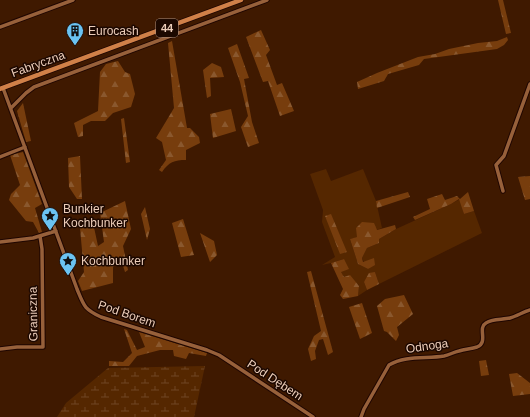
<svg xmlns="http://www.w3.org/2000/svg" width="530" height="417" viewBox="0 0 530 417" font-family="Helvetica,sans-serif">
<defs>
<pattern id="forest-firs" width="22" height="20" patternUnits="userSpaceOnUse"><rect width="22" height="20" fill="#773d0d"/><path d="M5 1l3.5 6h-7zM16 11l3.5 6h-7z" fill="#8a582e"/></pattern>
<pattern id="wetland-marsh" width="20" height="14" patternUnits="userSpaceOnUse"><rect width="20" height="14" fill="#552700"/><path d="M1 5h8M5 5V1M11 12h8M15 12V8" fill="none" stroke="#6e4523"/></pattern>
</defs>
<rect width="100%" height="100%" fill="#3f1900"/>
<path fill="#552700" d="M 326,169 L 331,181 L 363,169 L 376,201 L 382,228 L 358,237 L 350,239 L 358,264 L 368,269 L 374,259 L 364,262 L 362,258 L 367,248 L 379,243 L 379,239 L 396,229 L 451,204 L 460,199 L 464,214 L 474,211 L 482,233 L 379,284 L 375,272 L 364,282 L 367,290 L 358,296 L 359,285 L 344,277 L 340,271 L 344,259 L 331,263 L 322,265 L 335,257 L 322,222 L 323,210 L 310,174 Z"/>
<path fill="url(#forest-firs)" d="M 498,0 L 503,0 L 511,33 L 506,34 Z
M 261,30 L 270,50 L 266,55 L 277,85 L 282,83 L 294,111 L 280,116 L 268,81 L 263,82 L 246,37 Z
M 507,37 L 508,40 L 504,45 L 497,49 L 424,59 L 419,65 L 388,74 L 384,81 L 358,89 L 357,82 L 377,73 L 418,57 L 435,54 L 449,49 L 478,43 L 497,41 Z
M 172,41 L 187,128 L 190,128 L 199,137 L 200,143 L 186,150 L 186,160 C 174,160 169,162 162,172 L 159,170 L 166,160 L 162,142 L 156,138 L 174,108 L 168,43 Z
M 237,44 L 249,78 L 244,79 L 252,122 L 259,143 L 248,147 L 241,127 L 248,116 L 240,82 L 228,48 Z
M 118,61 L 125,72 L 130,74 L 135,94 L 131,107 L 113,113 L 105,121 L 91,121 L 83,125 L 83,136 L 78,137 L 74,123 L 98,111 L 100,72 L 106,64 Z
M 212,63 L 221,67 L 224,77 L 210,78 L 211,96 L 207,98 L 203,70 Z
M 23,103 L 31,141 L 26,142 L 17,111 Z
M 231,109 L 236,131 L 213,138 L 210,114 Z
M 124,118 L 130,162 L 126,163 L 121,119 Z
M 23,152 L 42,204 L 35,208 L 42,232 L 39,233 L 33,222 L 26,221 L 9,200 L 11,194 L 20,185 L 10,155 Z
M 80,156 L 82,199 L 77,199 L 69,187 L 68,158 Z
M 530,176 L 530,199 L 525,200 L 518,177 Z
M 408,192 L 410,197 L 377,208 L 376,201 Z
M 468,192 L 474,211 L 464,214 L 459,199 L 451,204 L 415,220 L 413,217 L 430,209 L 427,199 L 442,194 L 445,200 L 457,196 L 460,199 Z
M 125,201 L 131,229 L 123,246 L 128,270 L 125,272 L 120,256 L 113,267 L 113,283 L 82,291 L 78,281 L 84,272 L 80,228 L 92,218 L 98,246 L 104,242 L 100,213 Z
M 145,207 L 150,229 L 147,240 L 141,214 Z
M 331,214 L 347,252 L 340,254 L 325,216 Z
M 183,219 L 194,255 L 181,257 L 172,223 Z
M 362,222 L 374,223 L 377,230 L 395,225 L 396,229 L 379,239 L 379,243 L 367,248 L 362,258 L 363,262 L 374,258 L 375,265 L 368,269 L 358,264 L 350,239 L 357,237 L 356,228 Z
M 200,233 L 214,241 L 217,255 L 210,262 Z
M 344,259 L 349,269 L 341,272 L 344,277 L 350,275 L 359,286 L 358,296 L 343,299 L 340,295 L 343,289 L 331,263 Z
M 311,271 L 333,352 L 328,355 L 323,339 L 319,340 L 315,351 L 316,359 L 311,361 L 308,349 L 314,336 L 321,331 L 307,272 Z
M 375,272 L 379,284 L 367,290 L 364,282 L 369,273 Z
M 404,295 L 413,314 L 397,327 L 399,335 L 396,341 L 387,332 L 384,331 L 377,306 L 385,299 Z
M 362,303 L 372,333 L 360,339 L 349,307 Z
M 124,329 L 127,330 L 137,350 L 145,347 L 139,332 L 207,353 L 206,356 L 189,353 L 186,359 L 174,356 L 173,350 L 160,350 L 137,356 L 129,366 L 109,366 L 109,361 L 123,362 L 132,353 Z
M 486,360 L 489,375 L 481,376 L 479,361 Z
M 517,373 L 530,383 L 530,394 L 513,396 L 509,374 Z"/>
<path fill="url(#wetland-marsh)" d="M 205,366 L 194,417 L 57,417 L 66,403 L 108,368 Z"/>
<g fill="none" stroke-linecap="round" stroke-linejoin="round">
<defs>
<path id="minor" d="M 0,27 L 73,0
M 3,88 L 77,289 C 84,306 84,309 101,317 L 207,350 L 219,355 L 313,417
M 11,108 L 26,93 L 34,87 L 267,0
M 0,157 L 25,147
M 503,191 L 496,165 L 504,156 L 530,84
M 0,242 L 33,238 L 56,231
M 0,349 L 17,347 L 43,347 L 42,249 L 40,236
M 361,417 L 364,409 L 389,365 C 405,355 427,359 444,356 C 449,355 454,352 459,351 C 465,349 471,349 477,347 C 489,342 477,328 486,323 C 492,318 503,320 510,318 C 517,316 523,312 530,310"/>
<path id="major" d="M 0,89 L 241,0"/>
</defs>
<use href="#minor" stroke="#1f0600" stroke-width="5.5"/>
<use href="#major" stroke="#1f0600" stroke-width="6"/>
<use href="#minor" stroke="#97603a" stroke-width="3.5"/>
<use href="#major" stroke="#d08048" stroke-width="4.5"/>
</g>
<defs>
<symbol id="building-pin" viewBox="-11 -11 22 30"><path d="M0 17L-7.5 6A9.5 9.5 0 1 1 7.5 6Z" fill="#6bc3f2" stroke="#1c0800"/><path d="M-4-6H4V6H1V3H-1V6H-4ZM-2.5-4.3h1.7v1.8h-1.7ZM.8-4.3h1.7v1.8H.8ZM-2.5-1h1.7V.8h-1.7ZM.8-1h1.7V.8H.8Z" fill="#111"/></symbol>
<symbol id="sight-pin" viewBox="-11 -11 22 30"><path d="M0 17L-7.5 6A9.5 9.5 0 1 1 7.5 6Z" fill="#6bc3f2" stroke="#1c0800"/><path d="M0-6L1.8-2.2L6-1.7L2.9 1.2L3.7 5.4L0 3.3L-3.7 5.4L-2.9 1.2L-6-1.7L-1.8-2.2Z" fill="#111"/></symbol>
</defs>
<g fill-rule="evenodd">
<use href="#building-pin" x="65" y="21" width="20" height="27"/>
<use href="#sight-pin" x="40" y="206" width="20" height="27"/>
<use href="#sight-pin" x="58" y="251" width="20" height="27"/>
</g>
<g text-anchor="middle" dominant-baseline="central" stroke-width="3" stroke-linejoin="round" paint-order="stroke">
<rect fill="#1c0800" stroke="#ae9282" stroke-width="1" x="156" y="19" width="22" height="18" rx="3"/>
<g font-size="11" font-weight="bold" fill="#eccdb9">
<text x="167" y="28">44</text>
</g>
<g font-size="12" fill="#eccdb9" stroke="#1c0800" text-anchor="start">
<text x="88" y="31">Eurocash</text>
<text x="63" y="209">Bunkier<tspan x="63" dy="14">Kochbunker</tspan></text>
<text x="81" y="261">Kochbunker</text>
</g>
<g font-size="12" fill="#eccdb9" stroke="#1c0800">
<text transform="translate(38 64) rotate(-20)">Fabryczna</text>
<text transform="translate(33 314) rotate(-91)">Graniczna</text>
<text transform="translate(127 314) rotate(19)">Pod Borem</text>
<text transform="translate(427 346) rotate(-8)">Odnoga</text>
<text transform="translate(275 380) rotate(33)">Pod Dębem</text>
</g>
</g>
</svg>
